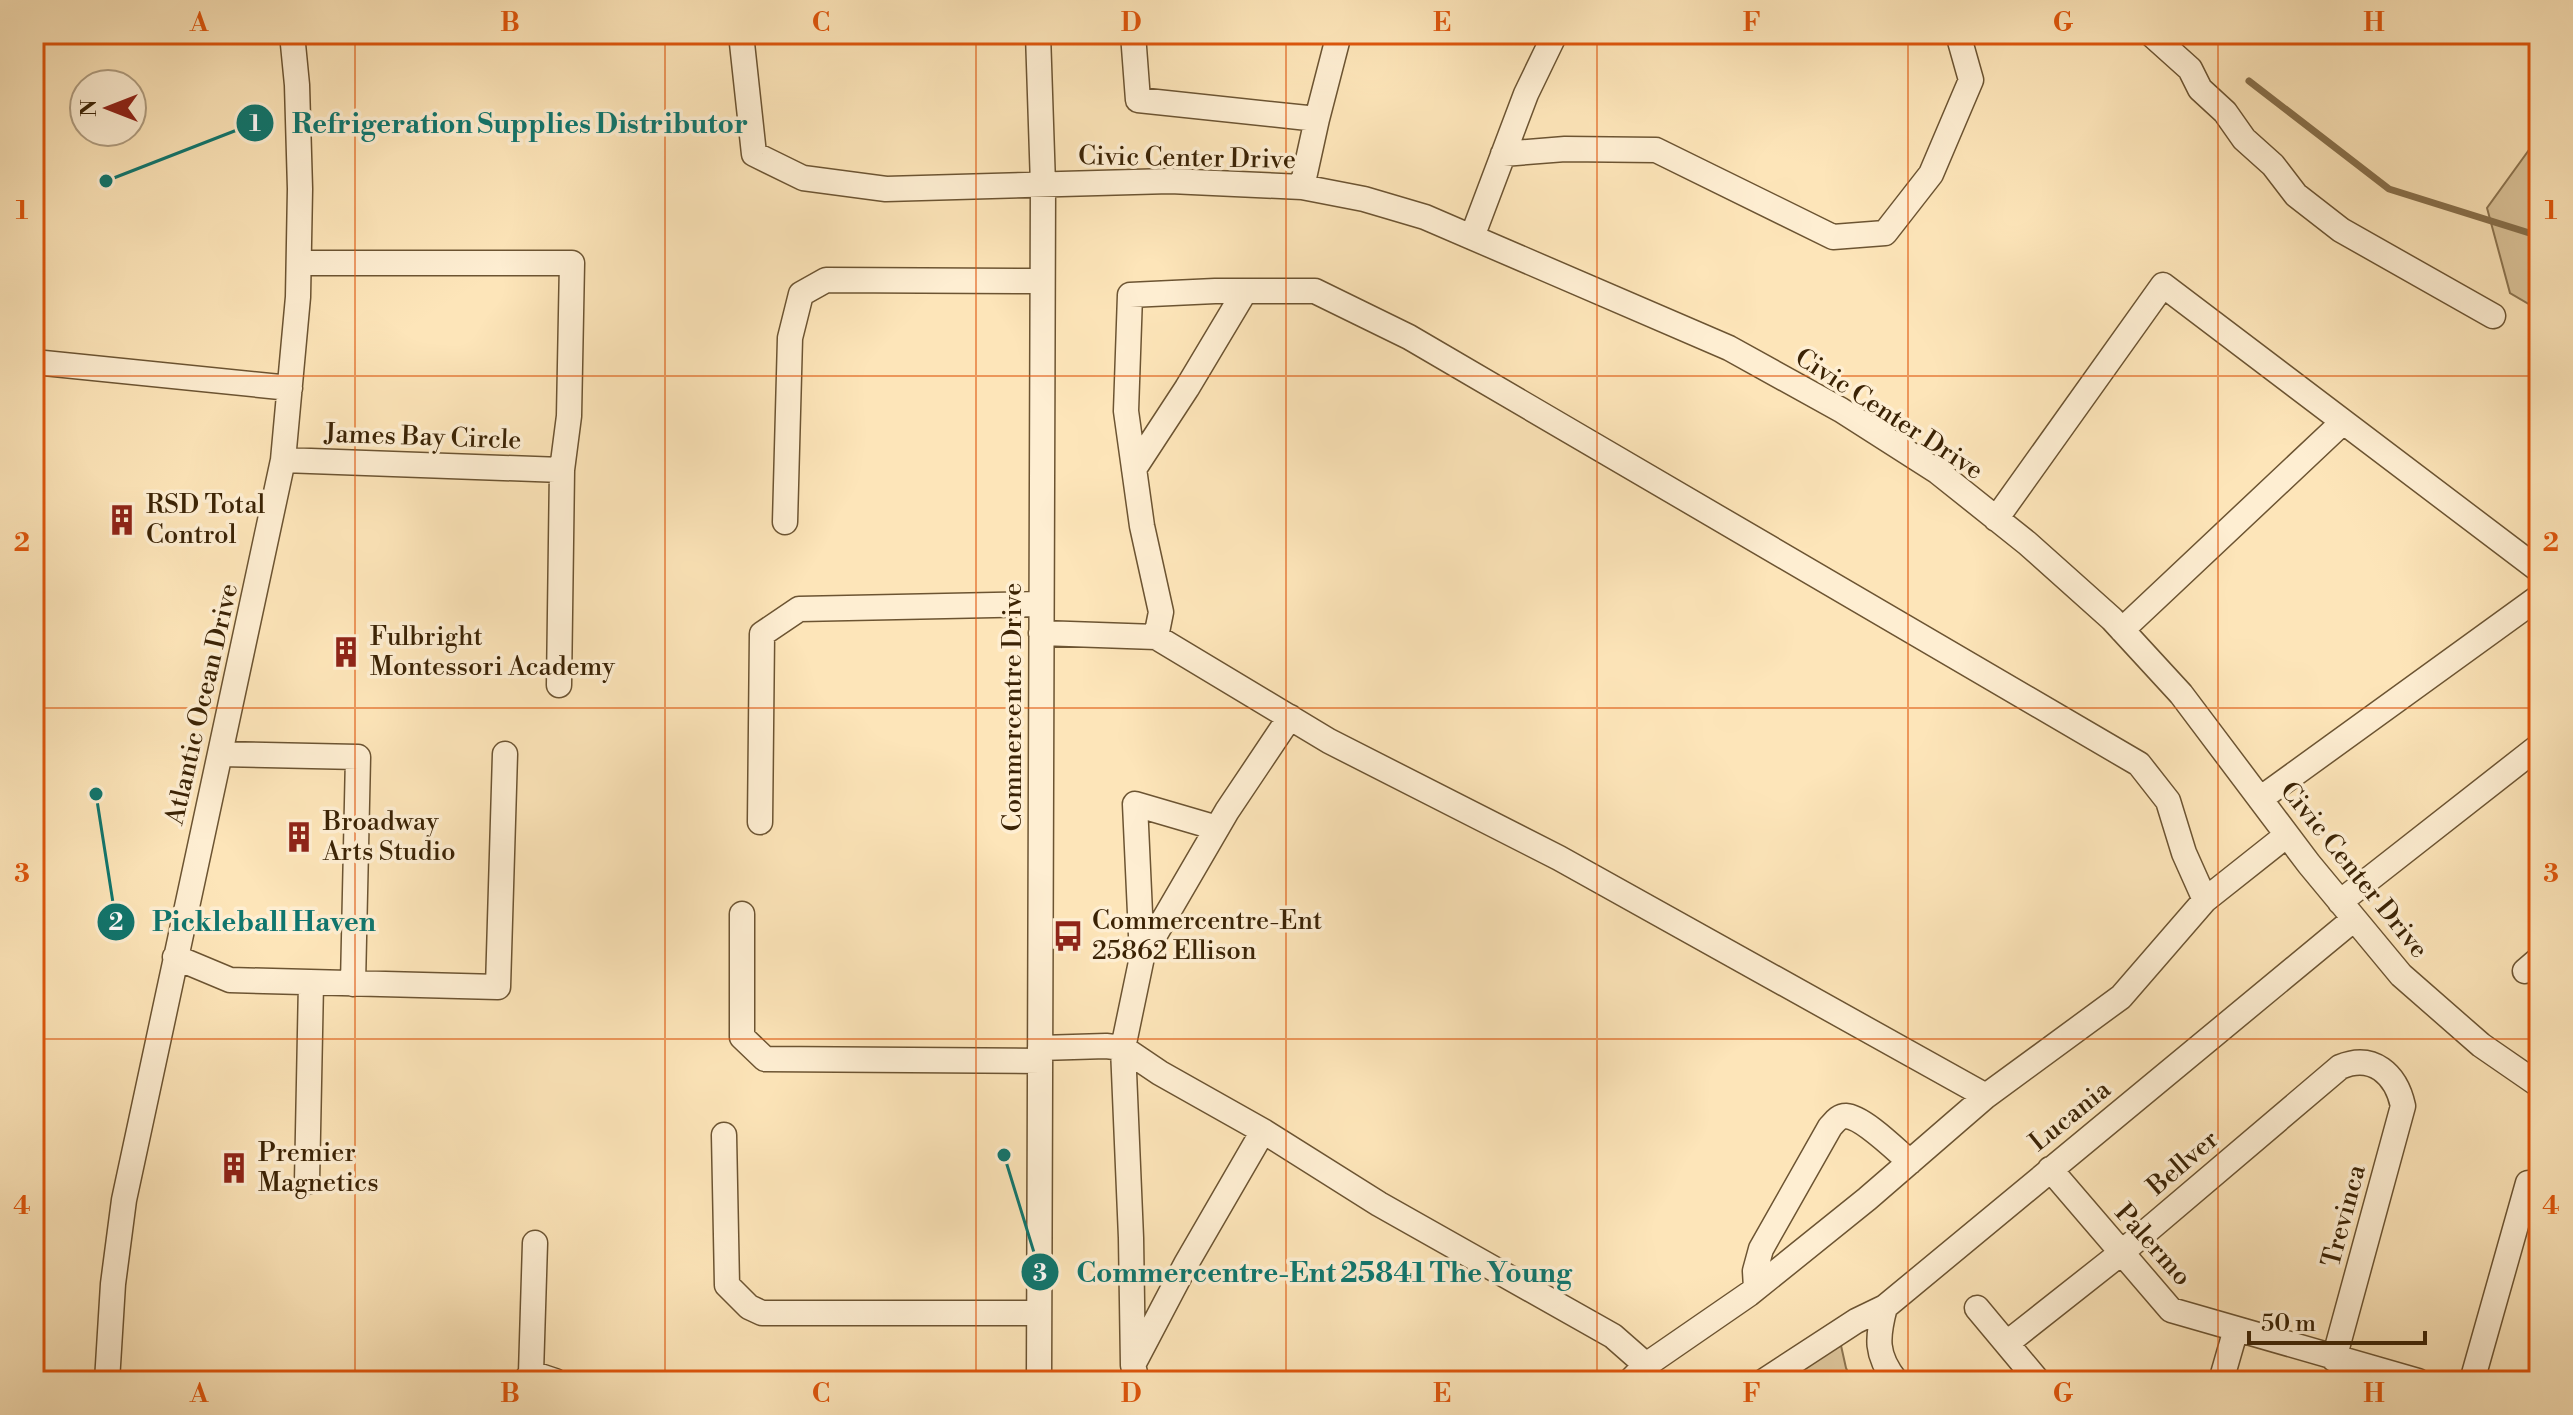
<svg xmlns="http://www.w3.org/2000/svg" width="2573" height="1415" viewBox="0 0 2573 1415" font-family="'Libre Bodoni',serif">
<rect width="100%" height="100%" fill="#fde5b9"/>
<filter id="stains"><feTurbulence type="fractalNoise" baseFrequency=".0025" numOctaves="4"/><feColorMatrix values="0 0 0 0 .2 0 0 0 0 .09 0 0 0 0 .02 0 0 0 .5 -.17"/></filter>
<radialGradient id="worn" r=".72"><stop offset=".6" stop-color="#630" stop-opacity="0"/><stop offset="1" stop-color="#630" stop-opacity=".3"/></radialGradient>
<path fill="#dcc49a" stroke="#8c7450" stroke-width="2" d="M 2539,136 L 2539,310 L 2510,293 L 2487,208 Z
M 1840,1341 L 1846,1368 L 1852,1381 L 1782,1381 Z"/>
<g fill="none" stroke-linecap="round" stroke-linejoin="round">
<path stroke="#88704c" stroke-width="7" d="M 2249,81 L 2389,189 L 2539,236"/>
<defs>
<path id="minor" d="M 741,34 L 754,154 L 803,178 L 886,189 L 1170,181 L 1302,187 L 1364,199 L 1425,217 L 1729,348 L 1841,410 L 1938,472 L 2027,543 L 2112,619 L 2181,694 L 2309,864 L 2401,975 L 2481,1045 L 2539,1085
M 1038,34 L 1043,185 L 1039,1381
M 1133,34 L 1138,100 L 1317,119 L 1339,34
M 2151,34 L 2190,69 L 2200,89 L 2225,112 L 2244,139 L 2273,165 L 2296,195 L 2341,230 L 2493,316
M 1503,154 L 1565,149 L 1656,150 L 1833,237 L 1885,233 L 1931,174 L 1971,80 L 1958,34
M 1302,187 L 1317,119
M 1472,237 L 1526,94 L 1555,34
M 299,263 L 572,263 L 569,416 L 562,470 L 559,685
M 34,362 L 290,388
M 283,460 L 562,470
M 1134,469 L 1187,388 L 1245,291
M 1996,519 L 2163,285 L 2539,570
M 785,522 L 790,338 L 801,294 L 826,280 L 1042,281
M 2122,630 L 2343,422
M 1041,633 L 1156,637 L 1329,741 L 1559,858 L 1986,1096 L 1867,1199 L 1749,1294 L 1646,1365
M 1156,637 L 1161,612 L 1142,526 L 1126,411 L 1130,295 L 1215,291 L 1315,291 L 1409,337 L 2139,764 L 2168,801 L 2184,853 L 2205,900
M 220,754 L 358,757 L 353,984
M 2260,799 L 2539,597
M 760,822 L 762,634 L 799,609 L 1041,604
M 2340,902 L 2539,746
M 742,914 L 742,1037 L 765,1059 L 1040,1061
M 175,957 L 230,980 L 498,987 L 505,754
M 1142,957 L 1135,804 L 1217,828
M 2525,971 L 2539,959
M 1040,1048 L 1106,1046 L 1123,1048 L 1160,1073 L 1263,1131 L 1379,1204 L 1613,1336 L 1646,1365 L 1630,1381
M 1986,1096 L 2121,997 L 2205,900 L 2287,835
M 724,1135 L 727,1285 L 749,1307 L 762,1313 L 1039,1313
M 2050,1169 L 2171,1310 L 2418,1381
M 307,1182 L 311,983
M 1756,1288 L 1755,1271 L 1761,1249 L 1830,1127 C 1834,1123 1838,1116 1846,1116 C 1863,1117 1896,1150 1910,1162
M 1977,1308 L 2038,1381
M 2007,1343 L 2121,1253 L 2340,1067 C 2373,1053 2396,1074 2403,1106 L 2334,1359
M 1134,1363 L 1186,1264 L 1263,1131
M 531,1373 L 555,1381
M 107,1381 L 113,1284 L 124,1200 L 283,460 L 298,297 L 300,189 L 297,85 L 292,34
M 525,1381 L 531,1373 L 535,1243
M 1137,1381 L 1133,1365 L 1131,1238 L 1123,1048 L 1142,957 L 1227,811 L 1290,717
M 1764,1381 L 1856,1321 L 1885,1307
M 1896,1381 C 1875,1355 1877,1337 1885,1307 L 2354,919
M 2221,1381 L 2236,1329
M 2472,1381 L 2528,1183"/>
</defs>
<use href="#minor" stroke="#6c5432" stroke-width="27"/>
<use href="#minor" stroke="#feeed2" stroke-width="24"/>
</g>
<path fill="none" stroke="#df560c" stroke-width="2" stroke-opacity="0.55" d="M 355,34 L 355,1381M 665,34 L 665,1381M 976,34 L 976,1381M 1286,34 L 1286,1381M 1597,34 L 1597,1381M 1908,34 L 1908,1381M 2218,34 L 2218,1381M 34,376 L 2539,376M 34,708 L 2539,708M 34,1039 L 2539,1039"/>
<defs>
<symbol id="building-bare" viewBox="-9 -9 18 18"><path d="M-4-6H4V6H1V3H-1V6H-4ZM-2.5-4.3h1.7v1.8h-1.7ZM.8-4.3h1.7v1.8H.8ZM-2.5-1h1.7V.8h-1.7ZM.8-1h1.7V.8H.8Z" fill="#8f2418" stroke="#feeed2" stroke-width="2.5" paint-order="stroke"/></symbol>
<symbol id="bus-bare" viewBox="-9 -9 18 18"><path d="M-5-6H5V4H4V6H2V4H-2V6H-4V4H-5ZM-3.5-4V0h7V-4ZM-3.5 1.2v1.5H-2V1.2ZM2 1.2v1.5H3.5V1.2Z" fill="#8f2418" stroke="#feeed2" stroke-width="2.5" paint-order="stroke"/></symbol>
</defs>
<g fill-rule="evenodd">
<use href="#building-bare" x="100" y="498" width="44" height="44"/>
<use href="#building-bare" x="324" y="630" width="44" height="44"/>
<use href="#building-bare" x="277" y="815" width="44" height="44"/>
<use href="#bus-bare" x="1046" y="914" width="44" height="44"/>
<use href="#building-bare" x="212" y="1146" width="44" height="44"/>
</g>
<g text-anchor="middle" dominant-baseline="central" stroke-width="7" stroke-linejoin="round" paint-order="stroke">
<g font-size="26" fill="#3b2305" stroke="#feeed2">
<text transform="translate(1187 158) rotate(1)">Civic Center Drive</text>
<text transform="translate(1889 414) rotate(33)">Civic Center Drive</text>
<text transform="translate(423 437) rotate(2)">James Bay Circle</text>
<text transform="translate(202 704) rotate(-77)">Atlantic Ocean Drive</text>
<text transform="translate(1013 707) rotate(-90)">Commercentre Drive</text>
<text transform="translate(2354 870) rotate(51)">Civic Center Drive</text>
<text transform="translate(2070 1116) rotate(-39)">Lucania</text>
<text transform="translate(2183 1163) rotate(-41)">Bellver</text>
<text transform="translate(2344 1216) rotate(-75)">Trevinca</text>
<text transform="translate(2153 1245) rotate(48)">Palermo</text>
</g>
<g font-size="26" fill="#3b2305" stroke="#feeed2" text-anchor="start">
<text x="146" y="505">RSD Total<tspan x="146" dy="30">Control</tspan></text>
<text x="370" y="637">Fulbright<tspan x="370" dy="30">Montessori Academy</tspan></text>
<text x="323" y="822">Broadway<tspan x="323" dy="30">Arts Studio</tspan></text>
<text x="1092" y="921">Commercentre-Ent<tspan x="1092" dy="30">25862 Ellison</tspan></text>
<text x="258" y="1153">Premier<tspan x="258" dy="30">Magnetics</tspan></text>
</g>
</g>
<path fill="none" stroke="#0f766e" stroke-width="3" d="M106 181L255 123M96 794L116 922M1004 1155L1040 1272"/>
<g fill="#0f766e" stroke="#feeed2" stroke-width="3">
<circle cx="106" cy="181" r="8"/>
<circle cx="96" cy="794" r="8"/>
<circle cx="1004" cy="1155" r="8"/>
<circle cx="255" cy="123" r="20"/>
<circle cx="116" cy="922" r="20"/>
<circle cx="1040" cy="1272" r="20"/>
</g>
<g font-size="24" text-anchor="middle" font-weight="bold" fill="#fff">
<text x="255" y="131">1</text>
<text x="116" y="930">2</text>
<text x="1040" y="1281">3</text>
</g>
<g font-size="28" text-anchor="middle" font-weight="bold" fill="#0f766e" stroke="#feeed2" stroke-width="7" stroke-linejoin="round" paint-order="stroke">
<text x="520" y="133">Refrigeration Supplies Distributor</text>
<text x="264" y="931">Pickleball Haven</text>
<text x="1324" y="1282">Commercentre-Ent 25841 The Young</text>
</g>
<rect width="2573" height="1415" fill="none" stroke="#fde5b9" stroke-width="88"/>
<g transform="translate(108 108) rotate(270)"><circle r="38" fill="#feeed2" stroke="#b09d80" stroke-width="2"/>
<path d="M0-6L14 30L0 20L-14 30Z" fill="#8f2418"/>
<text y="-12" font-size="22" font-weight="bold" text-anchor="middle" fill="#3b2305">N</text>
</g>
<path d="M2249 1331v12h176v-12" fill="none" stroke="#3b2305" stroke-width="4"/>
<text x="2261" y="1331" font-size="24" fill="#3b2305" stroke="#feeed2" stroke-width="6" paint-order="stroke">50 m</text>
<rect x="44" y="44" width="2485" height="1327" fill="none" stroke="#df560c" stroke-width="3"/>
<g font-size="26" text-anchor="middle" font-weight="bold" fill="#df560c">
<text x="199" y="31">A</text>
<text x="510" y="31">B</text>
<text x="821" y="31">C</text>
<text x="1131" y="31">D</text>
<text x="1442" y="31">E</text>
<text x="1752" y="31">F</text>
<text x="2063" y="31">G</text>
<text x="2374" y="31">H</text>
<text x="22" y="219">1</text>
<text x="2551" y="219">1</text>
<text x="22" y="551">2</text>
<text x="2551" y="551">2</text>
<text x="22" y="882">3</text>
<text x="2551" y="882">3</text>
<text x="22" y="1214">4</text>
<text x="2551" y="1214">4</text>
<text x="199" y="1402">A</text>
<text x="510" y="1402">B</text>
<text x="821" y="1402">C</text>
<text x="1131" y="1402">D</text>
<text x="1442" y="1402">E</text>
<text x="1752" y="1402">F</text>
<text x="2063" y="1402">G</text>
<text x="2374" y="1402">H</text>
</g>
<rect width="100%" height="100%" filter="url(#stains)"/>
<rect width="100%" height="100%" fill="url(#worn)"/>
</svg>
